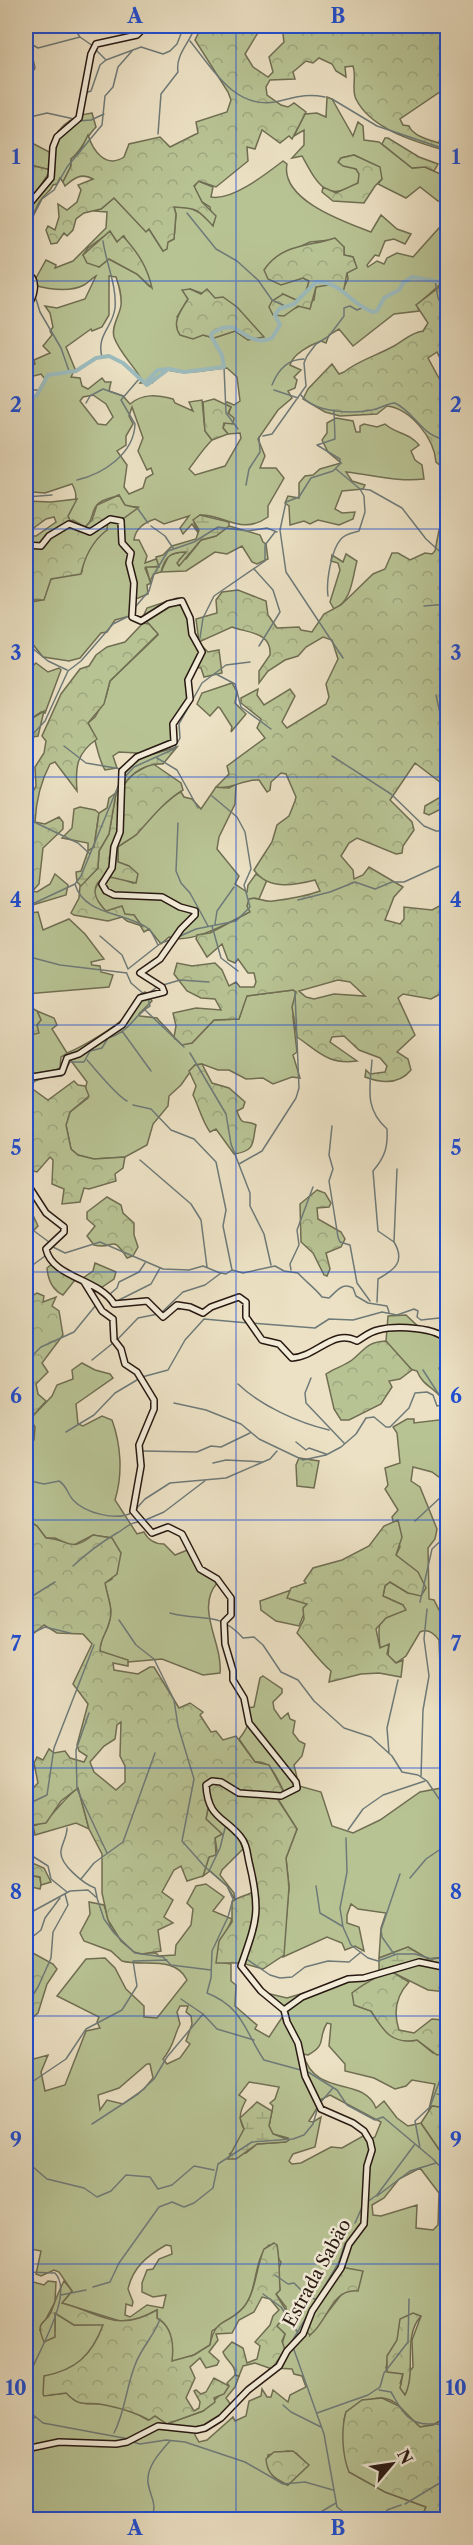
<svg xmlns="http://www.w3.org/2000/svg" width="473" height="2545" viewBox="0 0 473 2545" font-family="'Libre Caslon Text',serif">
<defs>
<pattern id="forest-crowns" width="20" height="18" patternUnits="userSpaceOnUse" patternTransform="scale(1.5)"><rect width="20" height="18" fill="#b8c394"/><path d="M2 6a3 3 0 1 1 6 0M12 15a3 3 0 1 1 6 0" fill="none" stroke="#9ea77f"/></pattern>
<pattern id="wetland-marsh" width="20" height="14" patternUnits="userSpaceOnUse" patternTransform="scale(1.5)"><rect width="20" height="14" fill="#b8c394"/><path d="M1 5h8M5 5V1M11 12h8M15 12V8" fill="none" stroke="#9ea77f"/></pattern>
</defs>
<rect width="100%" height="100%" fill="#ece1c4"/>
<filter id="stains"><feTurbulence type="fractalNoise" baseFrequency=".00333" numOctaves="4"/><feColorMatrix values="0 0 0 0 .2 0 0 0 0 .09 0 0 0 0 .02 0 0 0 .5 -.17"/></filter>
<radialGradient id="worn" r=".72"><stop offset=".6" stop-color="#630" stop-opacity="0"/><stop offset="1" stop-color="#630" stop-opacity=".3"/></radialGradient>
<path fill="#b8c394" stroke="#706e53" stroke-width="1.5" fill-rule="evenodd" d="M 26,26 L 53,26 L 26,36 Z
M 327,97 L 332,99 L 353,136 L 358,122 L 363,126 L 364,140 L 379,142 L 412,168 L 425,167 L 447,177 L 448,275 L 445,280 L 417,305 L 419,311 L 394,314 L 353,346 L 339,329 L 329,335 L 326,343 L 321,341 C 310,345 293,354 290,365 L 301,370 L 294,377 L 297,380 L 295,388 L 288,391 L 292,398 L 278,410 L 258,439 L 265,456 L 260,468 L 276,468 L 284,478 L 268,506 L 268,517 C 241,536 224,514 200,515 L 194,523 L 199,534 L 192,524 L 183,534 L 180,528 L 189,516 L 164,524 L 155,519 C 145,522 135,529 134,540 L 139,540 L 147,556 L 145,563 L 156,559 L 160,566 L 145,568 L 151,583 L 147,585 L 148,594 L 133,600 L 130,616 L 115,620 L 107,632 L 101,633 L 80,658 L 69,661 L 43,657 L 31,642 L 26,641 L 26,603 L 42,600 L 51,579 L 82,572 C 83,557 94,539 107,530 L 108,518 L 124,518 L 138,507 L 125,506 L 119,495 C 111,499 103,498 97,505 C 90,513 94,521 85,527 L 73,520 L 70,521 L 68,516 C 74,503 80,498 72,484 L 45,493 L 32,492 L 26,500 L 26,405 L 33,400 L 45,379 L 41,374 L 26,378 L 26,369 L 35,364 L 34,360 L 50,353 L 43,346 L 52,335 L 50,331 L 53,327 L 50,313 L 45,306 L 57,308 L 85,299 L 96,276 C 92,278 88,283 84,285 C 69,293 48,289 33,285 L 26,310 L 26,282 L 36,278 L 46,260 L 56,265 L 55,268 L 73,261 L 106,228 L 107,212 L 94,211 L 101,209 L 114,198 L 146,231 L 149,229 L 163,251 L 168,242 L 174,239 L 176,214 L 174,207 L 185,205 L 200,213 L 213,225 L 210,207 L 202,202 L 194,187 L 198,181 L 213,187 L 211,197 C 232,201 266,174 283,161 L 287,164 C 280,200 345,222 371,232 L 381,215 L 397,229 L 411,234 L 405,244 L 394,239 L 385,241 L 379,256 L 375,255 L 367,265 L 368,267 L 377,261 L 384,264 L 387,258 L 397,253 L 413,257 L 447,219 L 444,201 L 438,201 L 420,187 L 406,198 L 378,184 L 382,179 L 376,166 L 354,155 L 341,158 L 339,162 L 356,169 L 360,174 L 358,183 C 326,204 317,183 302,156 L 292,158 L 304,145 L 304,130 L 294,136 L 305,114 L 317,113 L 326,117 ZM 110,232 L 117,242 L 124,236 L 150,287 L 137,274 L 109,259 L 99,267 L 83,255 L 88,248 ZM 330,240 L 344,247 L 344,255 L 353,257 L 355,263 L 347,273 L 348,279 L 342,291 L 334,284 L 316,286 L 314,300 L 291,310 L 283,294 L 296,300 C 305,295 307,290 309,281 L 303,278 L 291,281 L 299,247 L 310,242 ZM 109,276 L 116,277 C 119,286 122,295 121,305 C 120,315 111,326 114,337 C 119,352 134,366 142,380 L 140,383 L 152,383 L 167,370 C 190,375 204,370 227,368 L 237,377 L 240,401 L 234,405 L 227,402 L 225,404 L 231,407 L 223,428 L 228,434 L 240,433 L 241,438 L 225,466 L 195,475 L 189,469 C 196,460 202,450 212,440 L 205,431 L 202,400 L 189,402 L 193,411 L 175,403 L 173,399 C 157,395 143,393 130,404 L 123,396 L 109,391 L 111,382 L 105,382 L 102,378 L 88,389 L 82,386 L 80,378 L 71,377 L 75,369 L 66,347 L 91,329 L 92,331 L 102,327 L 109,315 ZM 190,289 L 215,298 L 248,340 L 235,331 L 214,338 L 203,335 L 195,337 L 177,317 L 188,299 L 186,295 ZM 93,395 L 106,404 L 113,417 L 106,425 L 98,424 L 80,401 L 83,397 ZM 132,407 L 143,438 L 138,451 L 147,470 L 151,468 L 153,474 L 146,478 L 143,488 L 129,494 L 124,487 L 127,465 L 117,451 L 126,445 L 126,436 L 133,424 L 129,416 Z
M 92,113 L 96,127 C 86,137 82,150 71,159 L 71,166 L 63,182 L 60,178 L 57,184 L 53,185 C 50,193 44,194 40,201 C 38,204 33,215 32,219 L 26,219 L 26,201 L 32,197 L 50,170 L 26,164 L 26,124 L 30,142 L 51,153 C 51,130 72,115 92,113 Z
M 336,418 L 353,421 L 356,432 L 360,432 L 360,426 L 364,424 L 377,427 L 385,424 C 396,434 410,433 419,445 L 411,451 L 415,460 L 422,465 L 424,479 C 396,482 375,475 346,472 L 352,481 L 365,485 L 363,489 L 342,491 L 335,509 L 342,513 L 355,512 L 353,519 L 339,525 L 318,520 L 310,524 L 304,521 L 290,525 L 289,506 L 285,503 L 288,496 L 299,498 L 299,483 L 305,476 L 313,475 L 320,469 L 341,463 L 328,452 L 322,440 L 327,433 L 327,423 Z
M 229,526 L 260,535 L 263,542 L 266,544 L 268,559 L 257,564 L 252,562 L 242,546 L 227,554 L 215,552 L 186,571 L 161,572 L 169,555 L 184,551 L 185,555 L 180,559 L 186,559 L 201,540 L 216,536 Z
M 346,554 L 357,561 C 352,579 352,601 334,609 L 330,602 L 340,570 L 338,563 L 331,561 L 332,555 L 343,562 Z
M 177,598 L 182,599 L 192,635 L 197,637 L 202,646 L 187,683 L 190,700 C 175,711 173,722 172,740 L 158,750 L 160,753 L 150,755 L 126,768 L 137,753 L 119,752 L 113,756 L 117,768 L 105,770 C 96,755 97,738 88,723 L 95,717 L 106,697 L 110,681 L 158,635 L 143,617 L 147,608 Z
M 36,663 L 48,672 L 59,668 L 61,670 L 45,713 L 41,712 L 26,722 L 26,672 Z
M 232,683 L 237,692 L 235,703 L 246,714 L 231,732 L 232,727 L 220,708 L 218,707 L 210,716 L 197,704 L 202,693 Z
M 236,784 L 235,804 L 219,837 L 217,849 L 239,876 L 235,884 L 247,892 L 248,885 L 256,874 L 267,880 L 259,899 L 254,898 L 250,912 C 230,922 191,945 169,937 L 161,944 L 149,929 L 144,932 L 134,915 L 125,915 L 120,908 L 106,912 L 95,897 L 94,890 L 102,878 L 117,877 L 133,883 L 129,866 L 118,862 L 118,847 L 136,835 L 145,821 L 171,796 L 181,792 L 184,797 L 192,799 L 201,809 L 216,787 L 229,788 Z
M 80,807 L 95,810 L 99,813 L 94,847 L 88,851 L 88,843 L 62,838 L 72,828 L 74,809 Z
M 55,874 L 68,885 L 66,895 L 26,907 L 26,898 L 32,891 L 37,892 L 50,884 Z
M 38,912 L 43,930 L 69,919 L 85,934 L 104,959 L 91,962 L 92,965 L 100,966 L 101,972 L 113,975 L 109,987 L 26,994 L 26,918 L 29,913 Z
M 293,990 L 296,992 L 293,1017 L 297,1052 L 293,1055 L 300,1078 L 292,1077 L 273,1084 L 263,1078 L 246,1079 L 229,1070 L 218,1070 L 202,1064 L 195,1065 L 181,1085 L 169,1096 L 168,1106 L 153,1124 L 147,1145 L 125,1157 L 93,1159 L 78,1155 L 71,1149 L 66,1125 L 70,1112 L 88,1098 L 85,1090 L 87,1082 L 66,1054 L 61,1057 L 60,1068 L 56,1070 L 26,1075 L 26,1031 L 37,1030 L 37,1025 L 41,1020 L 37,1011 L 54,1018 L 57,1025 L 52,1029 L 67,1053 C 82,1047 114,1028 125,1017 C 133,1008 132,997 145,992 L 152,1001 L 139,1014 L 140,1016 L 157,1018 C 163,1026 170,1030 175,1039 L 192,1043 L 214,1020 L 239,1019 L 246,996 Z
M 406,1315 L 421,1329 L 441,1334 L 447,1344 L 447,1363 L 439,1368 L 447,1391 L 447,1418 L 443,1409 L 445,1403 C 437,1388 423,1387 417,1371 C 403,1369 394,1351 386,1341 L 388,1316 Z
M 82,1363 L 95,1370 L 110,1374 L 113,1378 L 76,1404 L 78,1424 L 83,1426 L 102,1416 L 112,1420 C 121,1445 123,1474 115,1500 L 137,1534 L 144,1532 C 148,1540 155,1544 164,1544 L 175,1555 L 190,1549 L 199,1568 L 217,1583 C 195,1609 223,1643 220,1673 L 203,1675 L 162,1659 L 128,1662 L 100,1651 C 100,1639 106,1634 109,1623 C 114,1609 107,1596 105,1583 L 112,1579 L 111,1538 L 93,1535 L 72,1546 L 55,1538 L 46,1538 L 37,1526 L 26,1519 L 26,1485 L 30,1477 L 26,1472 L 26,1444 L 30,1443 L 30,1419 L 52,1396 L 57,1385 L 73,1379 L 72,1370 Z
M 407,1419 L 414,1419 L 414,1423 L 447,1419 L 447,1483 L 432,1472 L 413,1467 L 411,1481 L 420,1487 L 437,1529 L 435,1539 L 428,1548 L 429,1599 L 434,1600 L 442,1616 L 447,1618 L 447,1687 L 440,1665 L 439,1640 C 434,1633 428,1628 420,1632 L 406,1656 L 396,1663 L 388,1656 L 389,1645 L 380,1648 C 377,1617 378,1624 403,1605 L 383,1596 L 385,1586 L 390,1582 L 408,1593 L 406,1564 L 396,1555 L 400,1547 L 392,1517 L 398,1510 L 385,1489 L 388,1485 L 385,1468 L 400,1463 L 397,1433 L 393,1427 Z
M 291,1590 L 288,1598 L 308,1604 L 299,1626 L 276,1621 L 261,1610 L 260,1601 Z
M 263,1676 L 282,1689 L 282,1693 L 273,1702 L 274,1709 L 281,1719 L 288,1713 L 290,1719 L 295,1721 L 293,1733 L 299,1741 L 305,1744 L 302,1756 L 294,1765 L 299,1786 L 321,1792 L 332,1826 L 353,1833 L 380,1820 L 420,1792 L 447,1787 L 447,1957 L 428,1959 L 408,1947 L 379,1958 L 381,1928 L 386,1913 L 358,1909 L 351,1904 L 347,1915 L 347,1923 L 359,1927 L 364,1951 L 355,1946 L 345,1950 L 342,1943 L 327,1937 L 283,1957 L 289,1887 L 286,1858 L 297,1829 L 278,1799 L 285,1794 C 278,1781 272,1760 255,1762 L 239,1739 C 248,1728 250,1723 246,1708 L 254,1707 L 260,1678 Z
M 78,1788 L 89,1829 L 76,1823 L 35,1835 L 33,1826 C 52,1821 61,1800 78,1788 Z
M 209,1802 L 246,1846 L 222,1870 L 220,1875 L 234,1893 L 235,1900 L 227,1886 L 210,1871 L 203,1876 L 209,1857 L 217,1851 L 215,1837 L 222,1834 L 206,1819 Z
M 26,1862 L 32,1876 L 40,1877 L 41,1885 L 40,1889 L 32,1887 L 26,1892 Z
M 206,1884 L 224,1897 L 213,1911 L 232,1919 C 226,1936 214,1943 221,1962 L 231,1964 L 231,1981 L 236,1985 L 235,2006 L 257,2025 L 255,2029 L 269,2037 L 283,2016 L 282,2011 L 266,1993 L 287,1998 L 417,1960 L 447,1965 L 447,1992 L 428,1990 L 394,1973 C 372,1976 362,1985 354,2005 L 371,2011 C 381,2027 395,2045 417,2040 L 433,2053 L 447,2051 L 447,2108 L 432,2106 L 429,2109 L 435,2084 L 412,2080 L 406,2086 L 395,2089 L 374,2078 L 345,2071 L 345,2064 L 329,2046 L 331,2024 L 327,2023 C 317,2039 328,2044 308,2055 L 303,2054 C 316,2099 363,2075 376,2108 L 384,2101 L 397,2118 L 408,2126 L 421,2123 L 447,2161 L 447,2417 L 433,2425 L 420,2427 C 411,2423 406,2414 400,2407 C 383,2389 362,2402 346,2412 L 344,2420 L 349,2472 L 385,2492 L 426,2507 L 421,2519 L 26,2519 L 26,2280 L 44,2285 L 48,2281 L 56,2282 L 55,2302 L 40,2330 L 55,2330 L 55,2313 L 74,2325 L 104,2324 C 94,2349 78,2373 49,2375 L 50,2395 L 67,2393 C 79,2407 86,2403 102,2404 C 117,2406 135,2412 148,2420 L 155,2416 L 167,2424 L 203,2411 L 229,2386 L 227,2383 L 235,2375 L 239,2376 L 235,2387 L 226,2398 L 231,2405 L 209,2426 L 195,2430 L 195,2435 L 199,2442 L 207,2440 L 233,2417 L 235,2421 L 246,2416 L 249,2401 L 261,2396 L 262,2389 L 267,2397 L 271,2397 L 273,2390 L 288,2402 L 290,2395 L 306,2387 L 302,2376 L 294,2374 L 292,2369 L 275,2368 L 285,2334 L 276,2326 L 284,2316 L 288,2321 L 286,2307 L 276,2294 L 280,2290 L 278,2271 L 281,2262 L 269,2245 C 252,2260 259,2292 242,2309 C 235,2316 222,2324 212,2331 L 210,2345 L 194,2355 L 172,2362 L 157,2318 L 157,2310 L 133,2322 L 123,2322 L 62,2303 L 72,2291 L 59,2272 L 54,2270 L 41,2276 L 36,2274 L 41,2251 L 26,2248 L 26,2061 L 48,2055 L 41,2072 L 45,2091 L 65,2085 L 86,2031 L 100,2028 L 97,2022 L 99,2017 L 57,1996 L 86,1959 L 105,1958 L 115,1968 L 126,1989 L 144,2006 L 144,2017 L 157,2018 L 187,1980 C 175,1955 143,1967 122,1961 L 111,1951 L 84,1941 L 80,1933 L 90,1914 L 89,1902 L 104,1905 L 111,1928 L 134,1952 L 156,1953 L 159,1956 L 175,1955 L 176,1945 L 191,1925 L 193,1909 L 187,1903 L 196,1886 ZM 180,2006 L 188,2006 L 186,2012 L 191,2016 L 192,2024 L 186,2041 L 190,2044 L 180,2058 L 167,2064 L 163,2059 C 175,2044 173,2038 180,2024 L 177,2012 ZM 147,2064 L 150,2064 L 153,2078 L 144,2089 L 123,2104 L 107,2100 L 100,2110 L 98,2095 L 119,2088 ZM 249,2082 L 279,2087 L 275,2099 L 270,2103 L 273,2106 L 269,2126 L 273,2134 L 288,2138 L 285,2142 L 257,2144 L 246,2153 L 229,2154 L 234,2152 L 244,2129 C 238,2118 240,2111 246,2100 L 239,2095 ZM 330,2095 L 381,2122 L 375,2137 L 371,2139 L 363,2136 L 342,2148 L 331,2147 L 301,2163 L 292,2164 L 289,2161 L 293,2154 L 315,2147 L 321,2117 L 313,2122 L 309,2121 L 319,2105 L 318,2101 ZM 420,2168 L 439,2193 L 438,2225 L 433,2230 L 416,2228 L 417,2205 L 381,2216 L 373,2215 L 372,2205 L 384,2198 L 399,2179 ZM 166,2245 L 171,2246 L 172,2254 L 159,2259 L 153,2269 L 147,2270 L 142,2283 L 142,2292 L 153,2297 L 166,2295 L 163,2308 L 147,2305 L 130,2317 L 125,2315 L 126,2304 L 132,2306 L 133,2302 L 128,2289 C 133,2267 147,2256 166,2245 ZM 363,2271 L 348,2290 L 341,2295 L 310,2335 L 314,2304 ZM 421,2316 L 412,2340 L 413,2367 L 400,2384 L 403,2374 L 386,2368 L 389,2353 ZM 288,2451 L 296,2453 L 308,2465 L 287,2485 C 274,2479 265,2471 268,2455 Z"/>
<path fill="url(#forest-crowns)" stroke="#706e53" stroke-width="1.5" fill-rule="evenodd" d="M 202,26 L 229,26 L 235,31 L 241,26 L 262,26 L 245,54 L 253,67 L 268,77 L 273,72 L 269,57 L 284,42 L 282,26 L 447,26 L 447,74 L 444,89 L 400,119 L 403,125 L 409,126 C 413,136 429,140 439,143 L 440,138 L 447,135 L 447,151 C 417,142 371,130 356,99 C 351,89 357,77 353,66 L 345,67 L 346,77 L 336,71 L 332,64 L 319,58 L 313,63 L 306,61 L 293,72 L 295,79 L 270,80 L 266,87 L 267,95 L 281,105 L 288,107 L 294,103 L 306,112 L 292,139 L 289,136 L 280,143 L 262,130 L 255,149 L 247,147 L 248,161 L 216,187 L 199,181 L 194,186 L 202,202 L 216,216 L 213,226 C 196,207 197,209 174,207 L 176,214 L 174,239 L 168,242 L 167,249 L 163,251 L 149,229 L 146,232 L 114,198 L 101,209 L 84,213 L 76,219 L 73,230 L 67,236 L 64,233 L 57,243 L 51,244 L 46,230 L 48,226 L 55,230 L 59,217 L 58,204 L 67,210 L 77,202 L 81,190 L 78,185 L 93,179 C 81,172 73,179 65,186 L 63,182 L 71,166 L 71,159 L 80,151 L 88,135 C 93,151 106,169 124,157 L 129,144 L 160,137 L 170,147 L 198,133 L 196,122 L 227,112 L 231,100 L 228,92 L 195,40 Z
M 385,138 L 388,138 L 419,157 L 438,164 L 434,171 L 425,167 L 412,168 L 382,144 Z
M 354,155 L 380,167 L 382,179 L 375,186 L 364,203 L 333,201 L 322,192 L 323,187 L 336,193 L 358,183 L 359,174 L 356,169 L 343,166 L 338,162 L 341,158 Z
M 26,164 L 51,170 L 32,198 L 26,196 Z
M 110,231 L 117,242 L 123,236 C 138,253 147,266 152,288 L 137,274 L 109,259 L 99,267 L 87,263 L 83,255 Z
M 335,238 L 344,247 L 344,255 L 353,257 L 357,268 L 347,273 L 344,289 L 341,291 C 332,281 327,286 316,287 L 310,309 L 298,306 L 284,316 L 273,315 L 269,307 L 272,301 L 283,294 L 296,300 C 305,296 307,290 309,281 L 303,278 L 281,285 L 268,279 L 264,270 C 282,243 309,247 335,238 Z
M 447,275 L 447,373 L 437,352 L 428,358 L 447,393 L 447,471 L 436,462 C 434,438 411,409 387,406 L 377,414 L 340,416 L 325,412 L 303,399 L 308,389 L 332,364 L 339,374 L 344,372 C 359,360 378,355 394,346 C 405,340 410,333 423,331 L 428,323 L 416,305 L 442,285 Z
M 190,289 L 201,294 L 207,289 L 215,298 L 223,297 L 237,307 L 264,337 L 248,340 L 235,331 L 214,338 L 203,335 L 193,339 L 180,335 C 171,322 181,311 188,299 L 182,290 Z
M 214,399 L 231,407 L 228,413 L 234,418 L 233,424 L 224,423 L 223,428 L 228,434 L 212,440 L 205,431 L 203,402 Z
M 119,495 L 125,505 L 138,508 L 124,518 L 108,518 L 107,530 C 93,540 84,558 81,574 L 51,579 L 44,600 L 33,600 L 26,603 L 26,544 L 29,539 L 27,536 L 36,536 L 56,522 L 54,517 L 46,519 L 31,530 L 26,529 L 26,501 L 51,502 L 77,499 L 68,516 L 70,521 L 85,527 L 92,520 L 97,505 Z
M 447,527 L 447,806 L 429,815 L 424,813 L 425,806 L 439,798 L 445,786 L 415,763 L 390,800 L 412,822 L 414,830 L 403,846 L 402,853 L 396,854 L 357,838 L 349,843 L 341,856 L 353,870 L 354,879 L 363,875 L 369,867 L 403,887 L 394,897 L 385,920 L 400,924 L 404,919 L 404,907 L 432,910 L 447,902 L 447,997 L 442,993 L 431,999 L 403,994 L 398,998 L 415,1035 L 397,1052 L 408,1059 L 411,1070 C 399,1085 381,1083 365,1077 L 366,1070 L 370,1074 L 385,1072 L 387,1066 L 380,1058 L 359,1050 L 344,1036 L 332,1037 L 330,1042 L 357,1061 C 328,1065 319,1052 297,1037 L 292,1007 L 296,992 L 293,990 L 247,996 L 239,1019 L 214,1020 L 192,1043 L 182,1045 L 174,1037 L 176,1026 L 173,1013 L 196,1008 L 221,1010 L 215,999 L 201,998 L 187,991 L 174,974 L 177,963 L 192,966 L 215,963 L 222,970 L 229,986 L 236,982 L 240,987 L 254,987 L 256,982 L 254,973 L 248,973 L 238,959 L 235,963 L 228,960 L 222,944 L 207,957 L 196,939 L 197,935 L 210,933 L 250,912 L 247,906 L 249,899 C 258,896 264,903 273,901 C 289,899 304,897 320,891 L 315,880 C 296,885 268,891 254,870 L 272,842 L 277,825 L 289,816 L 295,801 L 296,797 L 286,774 L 281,773 L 271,782 L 270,790 L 267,792 L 259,780 C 243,779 231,790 216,787 L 229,774 L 227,766 L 265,738 L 257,728 L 261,719 L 241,703 L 241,698 L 258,689 L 257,695 L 264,705 L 290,689 L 295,696 L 282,722 L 287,728 L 326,704 L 329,697 L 326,684 L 338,659 L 332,640 L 323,637 L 306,647 L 298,656 L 285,660 L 268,671 L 259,683 L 259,671 L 270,655 C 272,632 248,633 232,627 L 199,642 L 196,619 L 217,613 L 216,600 L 222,592 L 238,590 L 266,601 L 268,615 L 277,628 L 299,627 L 301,630 L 312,632 L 324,614 L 341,605 L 373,574 L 385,569 L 392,553 L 398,553 L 410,560 L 425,553 L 432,554 L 435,551 L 439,530 L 446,530 ZM 338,980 L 350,982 L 365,996 L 334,994 L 314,999 L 306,997 L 299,991 Z
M 143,623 L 149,624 L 158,634 L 110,681 L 104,704 L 88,723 L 97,739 C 77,753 75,766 77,791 L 55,762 L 50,764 C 40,783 36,801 35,822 L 45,824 L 59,817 L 63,822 L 63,829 L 43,848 L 39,884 L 26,898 L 26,820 L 29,816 L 26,804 L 36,786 L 35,767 L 44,753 L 46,741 L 42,736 L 61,694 L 80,669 L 89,666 L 96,655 L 107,647 L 125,642 Z
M 202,646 L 208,652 L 219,650 L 222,673 L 204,677 L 201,668 L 194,667 Z
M 44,711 L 38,736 L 26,738 L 26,722 Z
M 152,763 L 181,783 L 183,790 C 165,801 152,817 138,833 C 133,838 124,842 118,847 L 118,862 L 129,866 L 138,874 L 136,883 L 106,876 C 89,886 94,899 106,911 L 122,906 L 125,914 L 134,915 L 142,926 L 127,921 L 122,917 L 108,921 L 74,915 L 71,913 L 79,898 L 80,886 L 98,868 L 99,851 L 109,834 L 116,793 L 133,774 Z
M 26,1004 L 37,1011 L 41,1020 L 37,1025 L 39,1033 L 31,1035 L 28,1030 L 26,1031 Z
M 202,1064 L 212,1083 L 229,1088 L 245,1102 L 243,1108 L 237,1111 C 243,1129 245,1118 256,1125 C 252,1141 257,1151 234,1154 L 216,1129 L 210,1132 C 202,1121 199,1107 193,1095 L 196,1086 L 189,1071 L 195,1065 Z
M 74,1081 L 78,1085 L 85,1086 L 89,1096 L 70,1112 L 66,1125 L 71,1149 L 78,1155 L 94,1159 L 125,1157 L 123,1168 L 115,1174 L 116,1181 L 89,1189 L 84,1188 L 80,1202 L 62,1204 L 64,1189 L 52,1184 L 53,1160 L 50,1157 L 37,1172 L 26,1169 L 26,1125 L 32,1117 L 31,1088 L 48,1100 Z
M 317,1190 L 325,1193 L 331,1203 L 329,1207 L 317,1208 L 318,1219 L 341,1232 L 345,1239 L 341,1247 L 326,1253 L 330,1269 L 327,1276 L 324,1275 L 313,1253 L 301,1242 L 300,1204 Z
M 107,1197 L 121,1205 L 123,1213 L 134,1223 L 134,1235 L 138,1247 L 133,1256 L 127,1258 C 111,1233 115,1250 94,1245 L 87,1236 L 95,1226 L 87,1219 L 87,1212 Z
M 26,1200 L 38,1226 L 33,1231 L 26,1226 Z
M 95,1263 L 116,1272 L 114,1279 L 92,1294 L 83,1278 L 93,1271 Z
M 52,1264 L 75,1280 L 63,1295 C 52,1290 48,1279 47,1268 Z
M 37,1293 L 44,1296 L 43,1302 L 56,1297 L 52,1306 L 59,1311 L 63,1335 L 42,1363 L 48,1372 L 36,1384 L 38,1394 L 46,1401 L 30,1419 L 35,1427 L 34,1440 L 26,1444 L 26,1299 Z
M 386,1341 L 412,1370 L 400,1379 L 389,1381 L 392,1387 L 381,1404 L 349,1420 L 341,1420 L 334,1409 L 326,1374 C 335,1368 344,1366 352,1360 C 365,1350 366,1342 386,1341 Z
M 299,1458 L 319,1461 L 314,1488 L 297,1486 L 296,1465 Z
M 26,1519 L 37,1526 L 46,1538 C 70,1539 69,1554 93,1535 L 112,1538 L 121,1553 L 117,1574 L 105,1583 C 107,1596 114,1609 109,1623 C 106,1634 100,1639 100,1651 L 128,1660 L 128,1666 L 113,1663 L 114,1670 L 138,1674 L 150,1667 L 154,1667 L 179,1708 L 190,1703 L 203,1712 L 200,1715 L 211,1732 L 216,1731 L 223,1740 L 236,1736 L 255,1762 L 269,1765 L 285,1794 L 278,1800 L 297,1829 L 286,1858 L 289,1887 L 284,1955 L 263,1969 L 242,1963 L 216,1963 L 219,1941 L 232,1922 L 232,1902 C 240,1894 251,1897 257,1887 L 249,1851 L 209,1803 L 206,1819 L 222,1834 L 215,1838 L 216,1855 L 209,1857 L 203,1876 L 187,1881 L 181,1866 L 174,1870 L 162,1892 L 173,1900 L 164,1917 L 173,1923 L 158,1930 L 161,1951 L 142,1954 L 134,1952 L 121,1941 L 108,1920 L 102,1893 L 102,1854 L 89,1829 L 78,1788 L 61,1801 L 46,1823 L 26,1826 L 26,1795 L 38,1783 L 34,1763 L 37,1757 L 43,1760 L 49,1749 L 54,1753 L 65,1751 L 70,1758 L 84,1762 L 87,1756 L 79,1751 L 77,1745 L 88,1704 L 73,1684 L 92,1644 L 83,1634 L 57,1633 L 44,1625 L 33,1634 L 33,1653 L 26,1651 ZM 121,1722 L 120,1756 L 125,1766 L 125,1782 L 116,1790 L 94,1772 L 90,1762 L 104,1746 L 115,1739 L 117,1725 Z
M 398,1520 L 402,1537 L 396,1555 L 418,1572 L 426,1588 L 421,1596 L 408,1593 L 390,1582 L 385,1586 L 383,1596 L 403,1605 L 406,1610 L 386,1618 L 376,1629 L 380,1648 L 389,1644 L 387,1654 L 396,1663 L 403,1660 L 401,1677 L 379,1673 L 361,1674 L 329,1682 L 331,1671 C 318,1660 309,1646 297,1633 L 304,1619 L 303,1608 L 307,1604 L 287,1598 L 291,1588 L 306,1583 L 304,1581 L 313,1568 L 342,1560 L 369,1546 L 384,1526 Z
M 26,1852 L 32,1863 L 44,1868 L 51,1882 L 41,1885 L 40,1877 L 29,1875 Z
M 31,1952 L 53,1964 L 57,1969 L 47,1984 L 38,2013 L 30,2020 L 26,2006 L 26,1955 Z
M 388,1972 L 394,1973 L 409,1982 C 396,1996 393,2012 399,2030 L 414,2033 L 432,2019 L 443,2020 L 447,2030 L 447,2053 L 437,2055 L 417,2040 C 391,2045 383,2030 371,2011 L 354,2005 L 352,1993 C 359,1987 379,1975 388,1972 Z
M 432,2106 L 447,2108 L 447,2161 L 421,2123 Z
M 274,2243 L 277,2245 C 280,2261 279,2275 280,2290 L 276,2294 L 290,2317 L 288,2321 L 284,2317 L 277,2326 L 285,2334 L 282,2341 L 285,2350 L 272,2369 L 255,2363 L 243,2366 L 239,2376 L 235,2375 C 236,2365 226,2361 223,2352 L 232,2342 L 243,2348 L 247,2363 L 257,2359 L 260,2346 L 255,2342 L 270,2325 L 273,2316 L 279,2310 L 270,2299 L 262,2297 L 254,2312 L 239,2320 L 232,2333 L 216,2334 L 218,2340 L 209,2352 L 219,2361 L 217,2365 L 206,2368 L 200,2358 L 190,2367 L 195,2378 L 186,2398 L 194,2411 L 199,2408 L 200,2402 L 194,2391 L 196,2390 L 201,2394 L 206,2392 L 214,2378 L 229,2386 L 224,2394 L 214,2398 L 215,2402 L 203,2411 L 167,2424 L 155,2416 L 149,2420 C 135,2412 120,2408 105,2405 C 86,2400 83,2410 66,2393 L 44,2396 L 43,2394 L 44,2376 C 76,2370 92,2355 103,2325 L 74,2325 L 55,2313 L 55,2337 L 44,2342 C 34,2319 46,2325 51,2312 C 55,2302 58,2292 64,2281 L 72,2291 L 62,2303 C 103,2314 116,2333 157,2310 L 157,2318 C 173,2327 174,2345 172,2361 L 194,2355 L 210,2345 C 215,2317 228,2325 243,2308 C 256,2293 256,2267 264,2249 Z
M 341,2267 L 363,2271 L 358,2291 C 331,2288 328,2322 310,2335 L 305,2330 L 314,2304 Z
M 413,2313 L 421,2316 C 402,2337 417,2371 405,2395 L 400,2388 L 403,2374 L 387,2372 L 387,2356 L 397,2340 L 400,2319 Z
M 382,2398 L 399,2406 L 420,2427 L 433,2425 L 447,2417 L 447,2519 L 421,2519 L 426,2507 L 385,2492 L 349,2472 C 342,2455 341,2429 346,2412 L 362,2400 Z
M 293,2451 L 309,2465 L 288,2485 C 275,2479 267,2474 266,2459 L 274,2452 Z"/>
<path fill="url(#wetland-marsh)" stroke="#706e53" stroke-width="1.5" d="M 200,515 L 229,522 L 229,526 L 216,536 L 201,540 L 179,566 L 177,563 L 186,552 C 171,552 165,556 161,572 L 154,574 L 150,581 L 146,567 L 159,567 L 156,557 L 163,555 L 172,546 L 196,539 L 199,530 L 193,520 Z
M 177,747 L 163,764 C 147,763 132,772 124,785 L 126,768 L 143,757 Z
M 116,793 L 109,834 L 99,851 L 98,868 L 81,886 L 77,882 L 76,872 L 81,871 L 88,851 L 94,847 L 99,813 L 107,808 L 109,798 Z
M 408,1947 L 428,1959 L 447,1957 L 447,1965 L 417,1960 L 379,1970 L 379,1958 Z
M 257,2102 L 272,2111 L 269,2126 L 273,2134 L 289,2140 L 286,2142 L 257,2144 L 236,2159 L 228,2159 L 244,2129 L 240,2118 Z"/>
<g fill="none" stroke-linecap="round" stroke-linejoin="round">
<path stroke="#6e7a79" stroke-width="1.5" d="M 72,26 L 80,37 L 93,46
M 26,41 L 38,48 L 80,37
M 190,41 C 212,68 234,109 275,102 C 295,98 303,93 325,97
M 96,50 L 105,59
M 26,82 L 35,68 L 33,59 L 27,51 L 29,45
M 85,93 L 91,91 L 100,65 L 106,60 L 141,47 L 163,54 L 170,51 L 177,44 L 184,26
M 332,99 L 377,126 L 448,150
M 26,118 L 47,113 L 74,119
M 78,121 L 91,120 L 104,114
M 158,134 L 161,94 L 178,72 C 175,54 191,42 195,26
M 187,213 L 216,249 L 237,261 L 258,280 L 272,300 L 285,306
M 26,230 L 42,199 L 54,190 L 67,167 L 102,125 L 105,96 L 113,87 L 118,67 L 132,51
M 435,280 L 438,298 L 448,318
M 36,299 L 40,312 L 61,348 L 69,371
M 102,357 C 96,335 113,327 115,308 C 117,286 106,263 103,241
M 224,367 L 226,413 L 238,429
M 272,385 C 278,370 288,359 304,359
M 26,390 L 39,390
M 274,390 L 298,398
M 301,395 C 314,413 353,414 372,410 C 380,409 387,403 395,403 C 416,413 422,438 448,440
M 86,403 L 90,396 L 103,389 L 123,396
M 334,410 L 335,439 L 317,445 L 340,459 L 340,464 L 333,471 L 311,478 L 299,497 L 286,502 L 280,530 L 286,572 L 343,658
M 263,436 L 272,434 L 306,386 L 304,363 L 307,356 L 316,344 L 329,336 L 344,316 L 344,308 L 350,306 L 357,310 L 364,307
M 77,480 C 103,474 134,454 135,424 L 121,400 L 139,379
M 246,485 L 249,469 L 260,452 L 259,437
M 361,489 L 370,490 L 402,508 L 426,539 L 448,559
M 26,497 L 52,495
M 138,509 L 148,523
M 151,526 L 165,536 L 173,548
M 254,569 L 273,590 L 280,612 L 259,646
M 328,596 C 326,582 331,550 341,539 C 345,534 352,533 359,531 L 365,512 L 364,496 L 360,489 L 336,469
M 136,606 L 149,591 L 154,574 L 168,551 L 194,542 L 218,527 L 248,531 L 267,528 L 277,532
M 424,606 L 448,604
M 200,638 L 203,618 L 214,596 L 265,561 L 265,545 L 275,532
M 26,643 L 48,661 L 67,670
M 216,674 L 235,684 L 241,707 L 271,729
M 436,695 L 448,750
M 26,738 L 32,735 L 45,721 L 68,671 L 81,661 L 113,624 L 129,616
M 64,746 L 86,763 L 121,769
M 332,756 L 391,794 L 424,826 L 436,831 L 448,831
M 26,758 L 31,747 L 30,737
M 157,758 L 177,770 L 198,808
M 124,778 L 134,767 L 174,749 L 180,738 L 179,724 L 202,683 L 226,665 L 250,662
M 32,821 L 78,843 L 90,854
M 178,823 L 176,871 L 181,883 L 190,893 L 208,926
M 75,884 C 84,916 127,912 149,929 C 152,932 156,941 158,945
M 298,900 L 330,892 L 355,882 L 375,889 L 392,882 L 404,882 L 448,862
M 26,907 L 75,884 L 81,876 L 119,784
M 215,924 L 217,911 L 234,887
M 212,926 L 221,958 L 238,971
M 100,936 L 122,955 L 128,969
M 178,937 L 196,929 L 236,921 L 250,907 L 244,885 L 251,869 L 245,832 L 237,817 L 212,796
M 26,956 L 60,965 L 127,973
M 128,969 L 161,943 L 170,940
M 127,974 L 131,983 L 145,995
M 163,985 L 180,980 L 209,982
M 149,993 L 157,987
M 145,1010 L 184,1047
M 122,1031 L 151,1071
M 190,1053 L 226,1114 L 231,1144 L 250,1193 L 250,1206 L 264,1234 L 271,1265
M 87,1060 C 97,1071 116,1095 127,1101
M 372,1060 C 370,1088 364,1108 387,1129 C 388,1147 385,1157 373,1171 L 378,1231 L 394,1242
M 52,1077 L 62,1076 L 70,1062 L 84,1062 L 90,1051 L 102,1048 L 108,1038 C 130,1032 133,1016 150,1006 L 148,998
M 26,1085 L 32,1102 L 26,1120
M 28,1089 L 35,1081 L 44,1078
M 133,1105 L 151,1109 L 171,1130 L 194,1139 L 216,1162 L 226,1210 L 223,1226 L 232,1270
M 332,1126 L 329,1155 L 333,1169 L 329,1181 L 338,1237 L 340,1242 L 350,1245 L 357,1283 L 370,1301
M 140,1160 L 191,1204 L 201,1220 L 207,1267
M 239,1164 L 262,1151 L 296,1098 L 299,1088 L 295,992
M 26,1225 L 49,1242
M 53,1247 L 65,1253 L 100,1242 L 163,1269 L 189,1270 L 203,1266 L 220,1273
M 26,1270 L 45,1256
M 291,1270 L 290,1264 L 299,1245 L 297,1230 L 313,1187
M 448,1281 L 448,1292
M 110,1294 L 117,1288 L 119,1282 L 139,1272 L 145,1263
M 119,1300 L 151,1284 L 160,1268
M 377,1302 L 378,1279 C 394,1270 406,1262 394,1242 L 397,1169
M 162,1312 L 183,1292 L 205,1285 L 221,1273 L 226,1274 L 232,1270 L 243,1273 L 275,1266 L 284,1271 L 298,1273 C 306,1282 315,1288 322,1297 L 329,1298 C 337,1291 342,1282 353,1288 L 356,1296 L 368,1303 L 387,1306 L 389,1312
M 252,1323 L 315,1328 L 329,1319 L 353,1320 L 382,1312 L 397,1315 L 414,1309 L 418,1311 L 417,1317 L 421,1320 L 448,1317
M 116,1341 L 138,1318 L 158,1314
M 92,1360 L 113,1343
M 26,1362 L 41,1347 L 74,1332 L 96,1305
M 423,1370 L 445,1404
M 311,1378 L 305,1393 L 306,1403 L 344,1443
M 238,1384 C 261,1406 299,1423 329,1430
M 174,1403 L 206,1410 L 241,1424 L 259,1439 L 303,1460 L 326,1455 L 341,1447 L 356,1434 L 366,1418 L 374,1417 L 386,1427 L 390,1427 L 409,1408 L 415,1393 L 427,1392 L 433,1395 L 437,1406 L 448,1404
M 66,1432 L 94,1415 L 115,1393 L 142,1377 L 168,1370 L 185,1340 L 204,1319 L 248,1323
M 296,1442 L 306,1450 L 309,1448 L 326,1454
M 143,1451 L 197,1452 L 211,1446 L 221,1447 L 250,1433
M 213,1463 L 226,1460 L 263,1462
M 26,1480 L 44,1484 L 59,1481 C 67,1486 67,1493 73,1500 C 85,1513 116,1521 131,1513
M 135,1510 L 145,1499 L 170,1483 L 226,1478 L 270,1459 L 277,1451
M 143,1521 L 164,1512 L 206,1480
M 415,1521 L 441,1497 L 448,1486
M 73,1566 C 88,1552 100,1543 117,1533 C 125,1529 128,1523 138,1522
M 26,1600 L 55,1582
M 420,1602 L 432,1549 L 448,1534
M 170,1613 C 202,1622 218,1610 243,1638 L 254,1637 L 263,1645 L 281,1672 L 298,1680 L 314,1701 L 344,1728 L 371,1737 L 392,1756 L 402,1772 L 418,1775 L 427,1781 L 448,1812
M 119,1620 L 136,1645 L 154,1659 L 174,1700 L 178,1726 L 194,1779 L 182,1841 L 205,1867 L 227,1886 L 233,1899 L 228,1917 L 212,1951 L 211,1978 L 207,1993 C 243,2007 245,2032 264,2060 L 308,2072 L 337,2090 L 347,2105 L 375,2120 L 383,2117 L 433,2159 L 448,2175
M 26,1636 L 45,1627 L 70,1633
M 89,1713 L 76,1750 L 77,1789 L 107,1853
M 389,1753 L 387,1728 L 398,1680
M 421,1777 L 423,1710 L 429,1676 L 424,1639 L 427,1609
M 26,1805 L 47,1795 L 54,1748 L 94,1645
M 67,1828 C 67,1837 62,1843 61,1851 C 59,1864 84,1884 95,1888 L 97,1897
M 348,1830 L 363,1809 L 383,1795 L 425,1781
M 346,1838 L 347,1872 L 340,1908 L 343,1927 L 351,1945 L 368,1958 L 378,1961 L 397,1954 L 415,1954 L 432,1959 L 448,1957
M 26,1852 L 48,1866 L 51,1879 L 67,1892
M 209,1871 L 220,1848 L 225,1828
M 410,1878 L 426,1859 L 448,1844
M 81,1879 L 94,1863 L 123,1842 L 155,1753
M 316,1886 L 320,1913 L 342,1926
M 26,1915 L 70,1891 L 88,1890 L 97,1898 L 104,1919 L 114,1933 L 135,1953 L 163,1957 L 171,1965 L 211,1970
M 26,1942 L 41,1930 L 45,1918 L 60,1898
M 394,1954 L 382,1937 L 381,1930 L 400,1874
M 245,1958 L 270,1975 L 280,1978 L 292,1977 L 305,1967 L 328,1961 L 349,1962 L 361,1952
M 439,1988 L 447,1970
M 181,1999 L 203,2014 L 217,2029 L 254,2040
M 26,2006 L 38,1987 L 51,1958 L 53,1932 L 68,1905 L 65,1894
M 26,2086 L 66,2059 L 86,2029 L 122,2010 L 137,1986 L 133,1961 L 167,1960
M 437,2094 L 448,2097
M 320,2103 L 333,2088
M 92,2124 L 138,2094 L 154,2079 L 167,2057 L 203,2014
M 420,2148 L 415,2121 L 430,2107 L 448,2058
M 26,2161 L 47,2179 L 84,2188 L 97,2197 L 111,2191 L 126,2175 L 150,2177 L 158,2189 L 172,2185 L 194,2166 L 214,2170
M 377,2196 L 410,2171 L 436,2163
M 367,2202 L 377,2195 L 415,2144
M 355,2223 L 363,2205
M 26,2272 L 55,2273 C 76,2295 33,2359 26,2384
M 275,2275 L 288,2284 L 294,2283 L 307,2296 L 315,2299
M 93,2287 L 110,2282 L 119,2263 L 159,2207 L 172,2202 L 184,2207 L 194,2203 L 213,2188 L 218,2164 L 252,2142 L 293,2139 L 304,2135 L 313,2124 L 318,2107
M 263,2294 L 281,2307 L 298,2333
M 61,2295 L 86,2290
M 291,2343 L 339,2262 L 345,2243
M 293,2347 L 324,2434 L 337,2507 L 354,2520
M 379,2390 L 391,2392 C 400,2407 407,2425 429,2424 C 437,2424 440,2423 448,2426
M 26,2401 L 32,2414 L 43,2423 L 129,2439
M 283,2405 L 291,2412 L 321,2427
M 317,2413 L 368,2395 L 380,2387 L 384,2373 L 408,2342 L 409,2299
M 26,2421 L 36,2417
M 114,2433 C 125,2412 126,2388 135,2365 C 141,2348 154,2336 160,2319
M 133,2442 L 140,2444 L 166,2440 L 185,2442 L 245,2462 L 283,2484 L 305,2482 L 333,2490
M 405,2504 L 448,2478
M 42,2519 L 42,2520
M 152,2520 C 157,2501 151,2500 148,2483 C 146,2467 160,2452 170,2441
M 307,2520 L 336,2503
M 383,2520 L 387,2510 L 401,2505"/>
<path stroke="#9cbbbd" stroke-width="4" d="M 145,383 L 158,370 L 169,369 L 184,372 L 224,367 L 222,355 L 211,336 L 212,333 L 222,328 L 232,327 C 244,333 256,346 272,338 L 280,325 L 275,315 L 279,309 L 294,304 L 316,282 C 342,281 350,305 373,312 L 377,311 L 384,298 L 399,290 L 403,283 L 412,277 L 441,282 L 448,279
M 26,402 L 37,395 L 48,375 L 76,371 L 96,358 L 109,356 L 123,363 L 147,385 L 166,371"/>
<defs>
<path id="secondary" d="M 26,208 L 51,178 L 53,147 L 57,137 L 79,118 L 91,54 L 96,44 L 137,35 L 146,26
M 26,273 C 40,279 34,298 26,308
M 26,545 L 41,546 L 49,536 L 69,524 L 90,532 L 110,519 L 121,521 L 122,543 L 131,553 L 129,563 L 134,583 L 132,617 L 141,621 L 168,604 L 182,601 L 190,618 L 192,634 L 202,652 L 188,680 L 190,699 L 173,724 L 174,742 L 137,757 L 122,771 L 120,832 L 114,847 L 112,868 L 102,884 L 106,891 L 114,895 L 162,897 L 180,907 L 195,911 L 195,915 L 181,929 L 160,959 L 140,973 L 162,987 L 164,992 L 140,998 L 122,1025 L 79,1054 L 67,1058 L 62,1072 L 26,1078
M 26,1182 L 46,1213 L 64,1227 L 64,1232 L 46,1249 C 52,1278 100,1279 114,1304 L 147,1301 L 163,1317 L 177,1305 L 190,1307 L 203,1313 L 211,1307 L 239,1297 L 246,1302 L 246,1317 L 262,1340 L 279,1344 L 292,1358 C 316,1357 334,1328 357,1341 C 364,1337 369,1332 378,1330 C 394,1326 439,1326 448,1342
M 84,1282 L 102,1311 L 113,1319 L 114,1340 L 121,1349 L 125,1364 L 137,1372 L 154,1400 L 154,1409 L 139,1445 L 141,1466 L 133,1511 L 152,1533 L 168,1527 L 182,1534 L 200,1569 L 217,1579 L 231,1598 L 231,1615 L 224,1622 L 225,1644 L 233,1671 L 233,1680 L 244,1698 L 249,1723 L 296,1782 L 297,1788 L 281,1796 L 239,1793 L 221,1782 L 212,1781 L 206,1785 C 208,1818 223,1816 240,1836 C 247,1844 247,1853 249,1862 C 261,1911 257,1920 241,1966 L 261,1991 L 284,2010
M 284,2010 L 302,1997 L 348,1979 L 364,1978 L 419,1962 L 448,1968
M 26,2449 L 59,2442 L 116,2444 L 127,2442 L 158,2426 L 196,2430 L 205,2428 L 221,2418 L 248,2390 L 279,2366 L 287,2351 L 303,2334 L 312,2311 L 341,2268 L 349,2244 L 364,2224 L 367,2166 L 372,2150 L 370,2141 L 364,2131 L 353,2123 L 321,2109 L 305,2076 L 298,2043 L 287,2022 L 284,2010"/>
</defs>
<use href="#secondary" stroke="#281912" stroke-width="8"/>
<use href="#secondary" stroke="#f3ecd9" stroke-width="5"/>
</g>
<path fill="none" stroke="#1d4ed8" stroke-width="1.5" stroke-opacity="0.55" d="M 236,26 L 236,2520M 26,281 L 448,281M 26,529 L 448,529M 26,777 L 448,777M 26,1025 L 448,1025M 26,1272 L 448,1272M 26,1520 L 448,1520M 26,1768 L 448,1768M 26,2016 L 448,2016M 26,2264 L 448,2264"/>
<g text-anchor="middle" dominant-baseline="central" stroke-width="5" stroke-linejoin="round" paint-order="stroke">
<g font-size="18" fill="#281912" stroke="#f3ecd9">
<text transform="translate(317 2273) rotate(-61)">Estrada Sabäo</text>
</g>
</g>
<rect width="473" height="2545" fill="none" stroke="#ece1c4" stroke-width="66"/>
<g transform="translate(392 2464) rotate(61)" stroke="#f3ecd9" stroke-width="4.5" paint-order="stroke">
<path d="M0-4.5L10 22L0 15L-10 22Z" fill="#281912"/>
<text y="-9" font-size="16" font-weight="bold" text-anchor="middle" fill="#281912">N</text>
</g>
<rect x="33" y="33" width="407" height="2479" fill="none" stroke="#1d4ed8" stroke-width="2"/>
<g font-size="20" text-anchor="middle" font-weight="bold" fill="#1d4ed8">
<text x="135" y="23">A</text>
<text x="338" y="23">B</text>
<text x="16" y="164">1</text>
<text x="456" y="164">1</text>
<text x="16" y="412">2</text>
<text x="456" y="412">2</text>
<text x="16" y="660">3</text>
<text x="456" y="660">3</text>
<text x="16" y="907">4</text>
<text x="456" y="907">4</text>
<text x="16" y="1155">5</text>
<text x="456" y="1155">5</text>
<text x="16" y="1403">6</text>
<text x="456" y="1403">6</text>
<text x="16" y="1651">7</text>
<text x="456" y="1651">7</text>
<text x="16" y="1899">8</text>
<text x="456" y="1899">8</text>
<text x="16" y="2147">9</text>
<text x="456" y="2147">9</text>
<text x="16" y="2395">10</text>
<text x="456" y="2395">10</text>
<text x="135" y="2535">A</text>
<text x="338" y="2535">B</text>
</g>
<rect width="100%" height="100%" filter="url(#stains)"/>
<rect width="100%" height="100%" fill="url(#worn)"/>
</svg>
